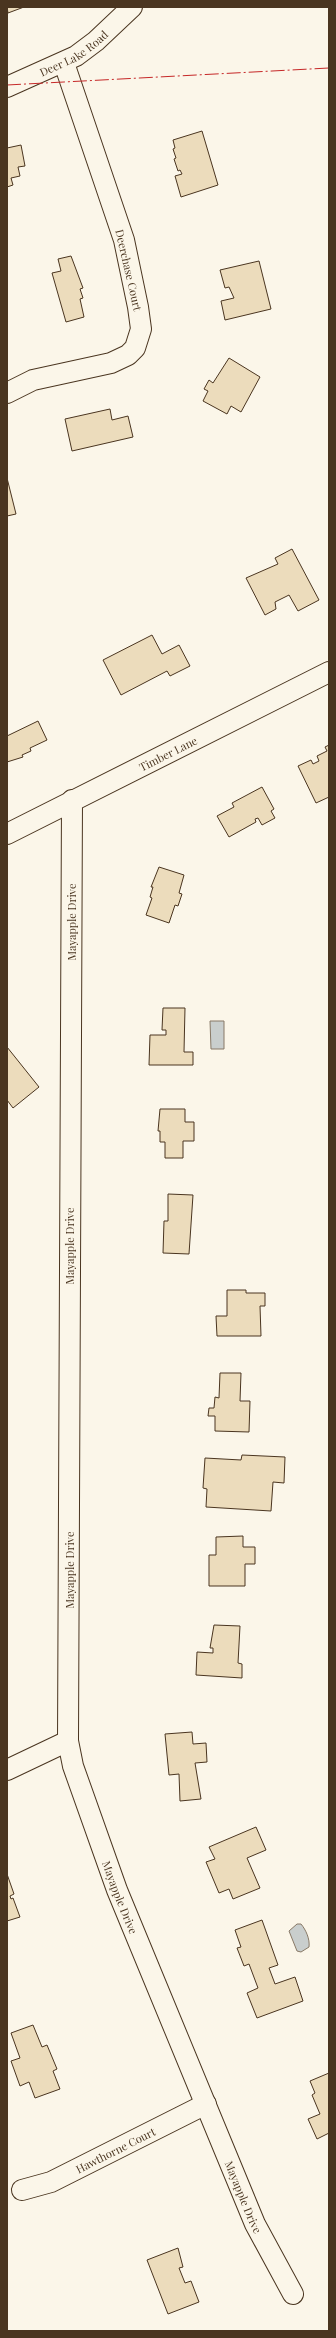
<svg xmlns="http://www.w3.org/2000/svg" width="336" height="2338" viewBox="0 0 336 2338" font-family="'Playfair Display',serif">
<rect width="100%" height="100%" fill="#fbf6e9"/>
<path fill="#c9cecd" stroke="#887966" d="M 210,1021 L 224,1021 L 224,1049 L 211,1049 Z
M 297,1924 L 301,1924 C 306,1930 310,1939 309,1947 L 301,1952 L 297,1951 L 289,1931 Z"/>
<path fill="#ecdcbc" stroke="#4a3520" d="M 7,7 L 24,7 L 8,13 Z
M 202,131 L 218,185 L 181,197 L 175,176 L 182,174 L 180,170 L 178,171 L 174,159 L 176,158 L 173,149 L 175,148 L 173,140 Z
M 21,145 L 25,166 L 18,167 L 20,176 L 11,178 L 13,185 L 7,187 L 7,148 Z
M 71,256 L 83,288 L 80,289 L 83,298 L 80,299 L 84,317 L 66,322 L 52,273 L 61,271 L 58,259 Z
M 259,261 L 271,309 L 225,320 L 221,301 L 234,298 L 229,287 L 225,288 L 220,270 Z
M 229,358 L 260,377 L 241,412 L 231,406 L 227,414 L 203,401 L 208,391 L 204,389 L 209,380 L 213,383 Z
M 110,409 L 112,420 L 128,416 L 133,437 L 72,451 L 65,419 Z
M 7,478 L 16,514 L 7,516 Z
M 292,549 L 319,600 L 298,611 L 289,595 L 275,602 L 276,609 L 265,615 L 246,578 L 278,564 L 275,558 Z
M 152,635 L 162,654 L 179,645 L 190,666 L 170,676 L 167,671 L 121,695 L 103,660 Z
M 38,721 L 47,740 L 30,748 L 31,751 L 22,755 L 23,757 L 7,762 L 7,736 Z
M 329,745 L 329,797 L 316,803 L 298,766 L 311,760 L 313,764 L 319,761 L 317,756 L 327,751 L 325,747 Z
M 262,787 L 274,809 L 271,811 L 275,818 L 262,825 L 258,818 L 255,819 L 256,822 L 229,837 L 217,816 L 234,807 L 232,803 Z
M 159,867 L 184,875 L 179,893 L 182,894 L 178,906 L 175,905 L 169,923 L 146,915 L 152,898 L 150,897 L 153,887 L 151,887 Z
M 163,1008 L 185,1008 L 184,1052 L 193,1052 L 193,1065 L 149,1065 L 150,1035 L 166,1035 L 166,1030 L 162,1030 Z
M 7,1047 L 39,1087 L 13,1108 L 7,1100 Z
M 160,1109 L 185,1109 L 185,1122 L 194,1122 L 194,1141 L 183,1141 L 183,1158 L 165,1158 L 165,1142 L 160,1142 L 160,1131 L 158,1131 Z
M 168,1194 L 193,1195 L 189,1254 L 163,1253 L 164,1221 L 168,1221 Z
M 227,1290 L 246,1290 L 246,1293 L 265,1293 L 265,1306 L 260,1306 L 261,1336 L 217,1336 L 216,1316 L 227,1316 Z
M 220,1373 L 241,1373 L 240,1401 L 250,1401 L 249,1432 L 215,1431 L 215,1416 L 208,1416 L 209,1408 L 214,1408 L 215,1397 L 219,1398 Z
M 242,1455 L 285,1457 L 284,1483 L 273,1482 L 271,1511 L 206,1507 L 207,1489 L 203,1488 L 205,1458 L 241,1460 Z
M 243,1536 L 243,1547 L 255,1547 L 255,1564 L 245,1564 L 245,1586 L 209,1586 L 209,1555 L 216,1555 L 216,1537 Z
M 214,1625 L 240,1626 L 238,1663 L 242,1664 L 242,1678 L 196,1675 L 197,1652 L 213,1653 L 213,1648 L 210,1648 Z
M 192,1732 L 193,1744 L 206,1743 L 207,1762 L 195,1763 L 201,1799 L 180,1801 L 179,1774 L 169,1775 L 165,1734 Z
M 256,1827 L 266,1850 L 247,1858 L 260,1888 L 233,1899 L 229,1889 L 219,1893 L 206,1862 L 215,1859 L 209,1847 Z
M 7,1874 L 14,1894 L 10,1896 L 11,1899 L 13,1898 L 20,1917 L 7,1921 Z
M 262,1920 L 278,1965 L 269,1968 L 275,1984 L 295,1977 L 303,2001 L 257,2018 L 247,1993 L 258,1988 L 249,1964 L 244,1966 L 237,1948 L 241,1947 L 235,1930 Z
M 33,2025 L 42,2047 L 47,2045 L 57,2069 L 53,2071 L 60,2089 L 35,2098 L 29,2082 L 20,2086 L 11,2061 L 20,2058 L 11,2033 Z
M 329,2073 L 329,2133 L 317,2139 L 308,2119 L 320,2114 L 312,2095 L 315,2093 L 310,2081 Z
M 178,2248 L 183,2267 L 179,2268 L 185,2283 L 191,2281 L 199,2302 L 168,2314 L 147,2260 Z"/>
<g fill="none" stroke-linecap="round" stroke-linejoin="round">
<defs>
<g id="minor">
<path id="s1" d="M 7,87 L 76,56 L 96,41 L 132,7"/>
<path d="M 7,393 L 33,380 L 111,363 L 128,355 L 135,348 L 141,329 L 138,307 L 124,240 L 64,63"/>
<path id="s2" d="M 72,800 L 68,1741 L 73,1766 L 117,1890 L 255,2224 L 293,2294"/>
<path id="s3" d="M 7,834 L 329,672"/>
<path d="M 7,1770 L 68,1741"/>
<path id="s4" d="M 22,2190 L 51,2182 L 206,2104"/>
</g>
</defs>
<use href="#minor" stroke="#4a3520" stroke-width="22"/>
<use href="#minor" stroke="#fbf6e9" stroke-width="20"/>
<path stroke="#c62828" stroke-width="1" stroke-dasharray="14 3 2 3" stroke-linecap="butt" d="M 7,85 L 329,68"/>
</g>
<g text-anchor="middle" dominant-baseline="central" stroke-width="3" stroke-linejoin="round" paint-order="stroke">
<g font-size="11" fill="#4a3520" stroke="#fbf6e9">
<text stroke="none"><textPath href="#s1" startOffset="75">Deer Lake Road</textPath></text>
<text transform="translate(129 270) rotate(77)">Deerchase Court</text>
<text stroke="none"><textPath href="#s3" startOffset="180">Timber Lane</textPath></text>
<text transform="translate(71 922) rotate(-90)">Mayapple Drive</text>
<text transform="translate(69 1246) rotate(-90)">Mayapple Drive</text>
<text transform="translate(69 1570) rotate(-90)">Mayapple Drive</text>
<text stroke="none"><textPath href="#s2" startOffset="1106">Mayapple Drive</textPath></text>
<text stroke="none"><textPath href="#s4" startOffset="102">Hawthorne Court</textPath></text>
<text stroke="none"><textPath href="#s2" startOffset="1430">Mayapple Drive</textPath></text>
</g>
</g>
<rect width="336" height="2338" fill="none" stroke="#4a3520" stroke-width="16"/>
</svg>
